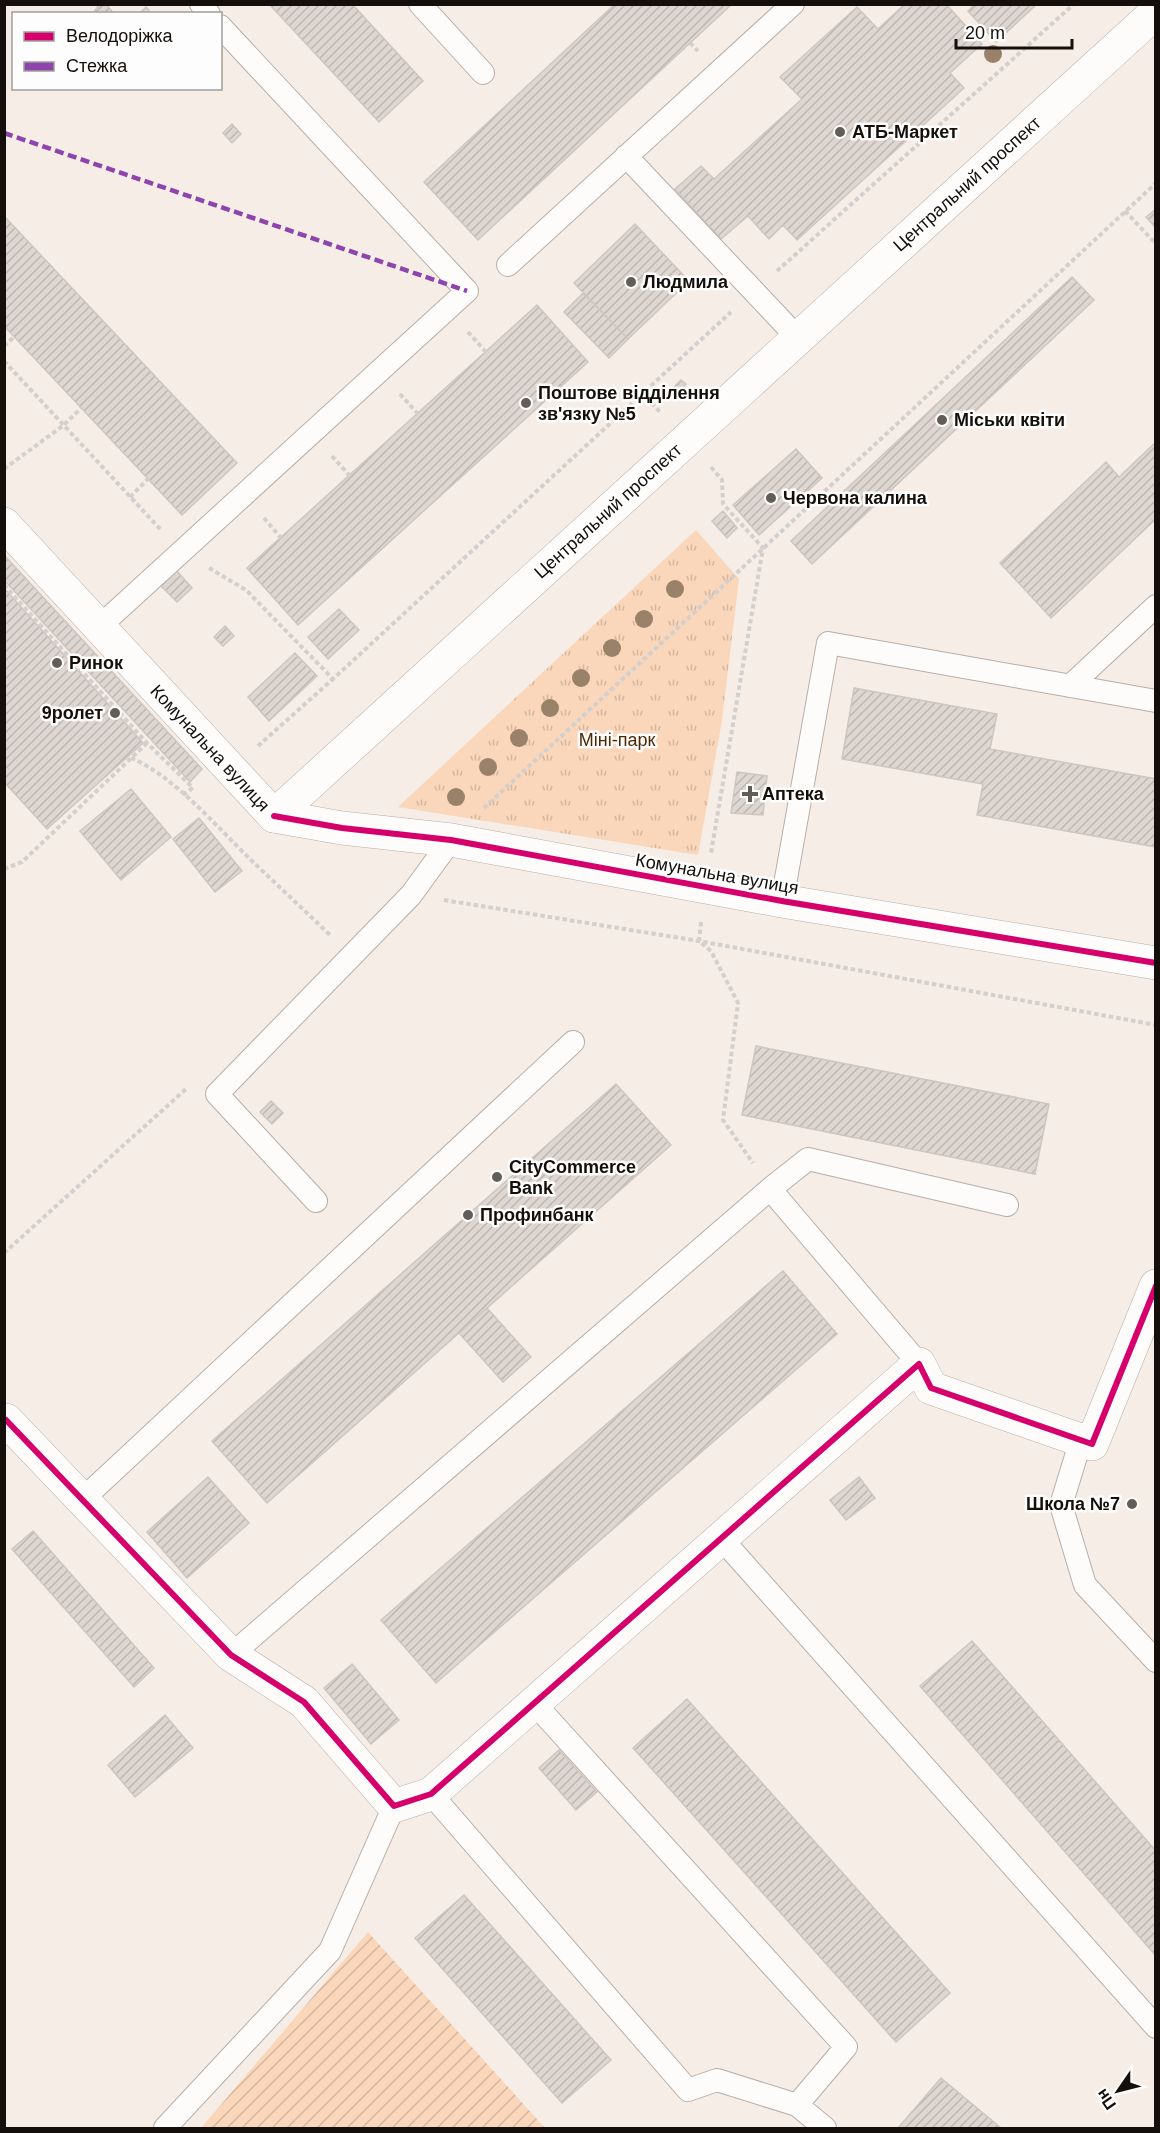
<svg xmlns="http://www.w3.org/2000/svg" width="1160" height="2133" viewBox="0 0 1160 2133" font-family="Arial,sans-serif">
<defs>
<pattern id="grass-tufts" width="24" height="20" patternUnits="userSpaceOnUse" patternTransform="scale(1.5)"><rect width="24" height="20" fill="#fad6ba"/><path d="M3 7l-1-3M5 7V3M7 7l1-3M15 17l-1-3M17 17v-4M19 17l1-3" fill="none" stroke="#d5b69f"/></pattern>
<pattern id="garden-furrows" width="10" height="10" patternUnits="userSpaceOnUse" patternTransform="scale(1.5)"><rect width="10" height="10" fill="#fad6ba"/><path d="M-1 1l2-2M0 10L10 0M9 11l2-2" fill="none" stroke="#d5b69f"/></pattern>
<pattern id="building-hatch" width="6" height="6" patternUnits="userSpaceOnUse" patternTransform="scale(1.5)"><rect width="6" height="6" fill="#ded6d0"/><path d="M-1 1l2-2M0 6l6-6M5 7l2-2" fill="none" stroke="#beb6b1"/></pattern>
</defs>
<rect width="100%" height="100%" fill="#f6ede6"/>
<path fill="url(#grass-tufts)" d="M 696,530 L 739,579 L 722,720 L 698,855 L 398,807 Z"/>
<path fill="url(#garden-furrows)" d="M 368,1932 L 545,2128 L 201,2128 Z"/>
<path fill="url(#building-hatch)" stroke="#cdc6c1" stroke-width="1.5" d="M 100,4 L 106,4 L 114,14 L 92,14 Z
M 269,4 L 352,4 L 423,81 L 379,122 Z
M 615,4 L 732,4 L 478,240 L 424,182 Z
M 905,4 L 946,4 L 982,44 L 950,73 L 964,88 L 797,240 L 783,225 L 769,239 L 748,216 L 721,239 L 675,189 L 701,166 L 714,179 L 802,99 L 780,77 L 857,7 L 878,29 Z
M 975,4 L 1037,4 L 996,42 L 968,11 Z
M 146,7 L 152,14 L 139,14 Z
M 232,124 L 241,134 L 232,143 L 223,133 Z
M 1156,209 L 1156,228 L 1146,217 Z
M 4,216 L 237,463 L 182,515 L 4,326 Z
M 635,224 L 689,281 L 628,339 L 574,283 Z
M 1072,277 L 1094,300 L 812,564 L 791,541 Z
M 583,293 L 628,339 L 609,358 L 564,312 Z
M 537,305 L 588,362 L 298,625 L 247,568 Z
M 681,380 L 686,384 L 676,394 L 672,389 Z
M 1156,442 L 1156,519 L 1051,618 L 1000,563 L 1106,462 L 1119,477 Z
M 796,449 L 822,478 L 759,535 L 733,505 Z
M 723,511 L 737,528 L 727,538 L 712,521 Z
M 4,555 L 202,769 L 190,782 L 4,580 Z
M 176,570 L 192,588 L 177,602 L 160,585 Z
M 4,588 L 143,743 L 47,829 L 4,782 Z
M 339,609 L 359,630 L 328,659 L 308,637 Z
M 225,626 L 234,636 L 223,646 L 214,637 Z
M 295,653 L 317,676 L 269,721 L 248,697 Z
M 854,688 L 997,714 L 990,749 L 1156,779 L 1156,847 L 977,815 L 983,784 L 842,759 Z
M 737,772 L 767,776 L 763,815 L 731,813 Z
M 131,789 L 171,837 L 121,880 L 80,831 Z
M 199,818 L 242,871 L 215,892 L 173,839 Z
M 756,1046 L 1049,1104 L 1035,1174 L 742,1115 Z
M 616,1084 L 671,1145 L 267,1503 L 212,1441 Z
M 271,1101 L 283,1113 L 272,1124 L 260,1112 Z
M 783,1271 L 837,1334 L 436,1683 L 381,1620 Z
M 487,1308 L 531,1357 L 503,1382 L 459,1333 Z
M 208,1477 L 249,1523 L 187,1578 L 147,1532 Z
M 859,1477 L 875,1498 L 846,1520 L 830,1500 Z
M 33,1531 L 154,1668 L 134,1687 L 12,1549 Z
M 972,1641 L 1156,1851 L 1156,1956 L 920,1686 Z
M 352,1664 L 399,1720 L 371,1744 L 324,1688 Z
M 687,1699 L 950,1993 L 896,2042 L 633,1748 Z
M 165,1715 L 193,1748 L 135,1797 L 108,1765 Z
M 559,1750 L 597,1792 L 576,1810 L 539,1768 Z
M 464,1895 L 611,2060 L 562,2103 L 415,1938 Z
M 941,2078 L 1001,2128 L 898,2128 Z"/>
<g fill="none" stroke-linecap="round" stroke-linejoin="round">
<defs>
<path id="lane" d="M 201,4 L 209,14
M 420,4 L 483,73
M 626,156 L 797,337
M 508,265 L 793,4
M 99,627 L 467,291 L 220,26
M 1070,686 L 1156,606
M 782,901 L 828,643 L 1156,701
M 770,1189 L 808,1159 L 1007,1205
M 316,1201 L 217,1094 L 411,895 L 451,840
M 1081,1440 L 1061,1505 L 1085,1585 L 1156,1661
M 83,1499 L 573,1042
M 720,1537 L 1156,2027
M 231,1655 L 770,1189 L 919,1364
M 534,1703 L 846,2047 L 797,2105 L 825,2128
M 431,1794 L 688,2090 L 717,2080 L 797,2105
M 165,2128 L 330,1951 L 394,1806"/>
<path id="street" d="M 274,816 L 342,828 L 451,840 L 782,901 L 1156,963
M 6,1420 L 231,1655 L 304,1702 L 394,1806 L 431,1794 L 919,1364 L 931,1388 L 1092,1444 L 1156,1286"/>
<path id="secondary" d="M 4,524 L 274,816 L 1156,12"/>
</defs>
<use href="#lane" stroke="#b6aea9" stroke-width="24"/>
<use href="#street" stroke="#b6aea9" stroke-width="34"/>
<use href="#secondary" stroke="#b6aea9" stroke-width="34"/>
<path stroke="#d2cfcc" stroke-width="4" stroke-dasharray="4.5 3" stroke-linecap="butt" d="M 690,43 L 698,51
M 1125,211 L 1156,244
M 777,271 L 1074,4
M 468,332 L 486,352
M 4,346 L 14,337
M 4,361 L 161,530
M 641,392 L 661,413
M 400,394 L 418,414
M 332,456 L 350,476
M 711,467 L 722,480 L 723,504 L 763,548 L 711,853
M 4,469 L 64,425 L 81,408
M 130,497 L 148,479
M 264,518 L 281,538
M 209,568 L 246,590 L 333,679 L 731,312
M 4,585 L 147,743 L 193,788
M 258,746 L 333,679
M 131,758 C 174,776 216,826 250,859 C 276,884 303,909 330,935
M 183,795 L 194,787
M 484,808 L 1156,183
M 4,869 L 22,862 L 147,743
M 444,900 L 699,941 L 1156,1025
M 701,922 L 699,941 L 711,951 L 738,1003 L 723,1120 L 753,1163
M 4,1253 L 186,1089"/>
<use href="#lane" stroke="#fefcfb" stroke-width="22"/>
<use href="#street" stroke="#fefcfb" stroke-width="33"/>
<use href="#secondary" stroke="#fefcfb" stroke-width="33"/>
<path stroke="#8e44ad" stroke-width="4.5" stroke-dasharray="9 4.5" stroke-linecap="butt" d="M 4,133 L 467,291"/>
<defs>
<path id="cycleway" d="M 274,816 L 342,828 L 451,840 L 782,901 L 1156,963
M 6,1420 L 231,1655 L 304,1702 L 394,1806 L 431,1794 L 919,1364 L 931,1388 L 1092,1444 L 1156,1286"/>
</defs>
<use href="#cycleway" stroke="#fdfdfd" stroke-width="10"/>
<use href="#cycleway" stroke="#d6006c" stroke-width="6"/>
</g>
<g fill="#9a8169">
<circle cx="993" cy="54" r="9"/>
<circle cx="675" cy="589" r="9"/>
<circle cx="644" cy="619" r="9"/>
<circle cx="612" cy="648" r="9"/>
<circle cx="581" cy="678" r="9"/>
<circle cx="550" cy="708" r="9"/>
<circle cx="519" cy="738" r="9"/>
<circle cx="488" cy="767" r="9"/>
<circle cx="456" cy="797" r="9"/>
</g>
<g fill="#635d57" stroke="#fdfdfd" stroke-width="2">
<circle cx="840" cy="132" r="6"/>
<circle cx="631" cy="282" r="6"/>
<circle cx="526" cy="403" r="6"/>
<circle cx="942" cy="420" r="6"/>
<circle cx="771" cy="498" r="6"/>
<circle cx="57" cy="663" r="6"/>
<circle cx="115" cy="713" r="6"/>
<path d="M747 785h6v6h6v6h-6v6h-6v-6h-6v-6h6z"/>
<circle cx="497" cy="1177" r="6"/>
<circle cx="468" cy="1215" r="6"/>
<circle cx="1132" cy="1504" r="6"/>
</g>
<g text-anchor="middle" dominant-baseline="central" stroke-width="5" stroke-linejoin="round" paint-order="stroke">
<g font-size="18" font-weight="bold" fill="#140f0a" stroke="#fdfdfd" text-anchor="start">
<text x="852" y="132">АТБ-Маркет</text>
<text x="643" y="282">Людмила</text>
<text x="538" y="393">Поштове відділення<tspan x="538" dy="21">зв'язку №5</tspan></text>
<text x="954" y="420">Міськи квіти</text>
<text x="783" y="498">Червона калина</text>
<text x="69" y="663">Ринок</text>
<text x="103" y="713" text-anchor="end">9ролет</text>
<text x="762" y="794">Аптека</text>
<text x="509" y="1167">CityCommerce<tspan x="509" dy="21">Bank</tspan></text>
<text x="480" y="1215">Профинбанк</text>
<text x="1120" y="1504" text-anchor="end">Школа №7</text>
</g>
<g font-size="18" fill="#140f0a" stroke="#fdfdfd">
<text transform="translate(967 184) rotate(-42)">Центральний проспект</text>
<text transform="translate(608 511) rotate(-42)">Центральний проспект</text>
<text transform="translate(210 748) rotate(47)">Комунальна вулиця</text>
<text transform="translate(717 874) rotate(10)">Комунальна вулиця</text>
</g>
<g font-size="18" fill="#4f2902" stroke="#fdfdfd">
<text x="617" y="740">Міні-парк</text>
</g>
</g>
<rect width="1160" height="2133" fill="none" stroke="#140f0a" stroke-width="12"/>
<rect x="12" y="12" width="210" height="78" fill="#fdfdfd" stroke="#a09e9c" stroke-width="1.5"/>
<rect x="24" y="32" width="30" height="9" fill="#d6006c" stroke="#a09e9c" stroke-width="1.5"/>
<text x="66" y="42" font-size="18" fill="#140f0a">Велодоріжка</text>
<rect x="24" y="62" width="30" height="9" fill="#8e44ad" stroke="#a09e9c" stroke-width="1.5"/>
<text x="66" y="72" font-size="18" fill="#140f0a">Стежка</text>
<g transform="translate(1118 2091) rotate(235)" stroke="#fdfdfd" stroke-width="4.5" paint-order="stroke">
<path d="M0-4.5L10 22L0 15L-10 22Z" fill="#140f0a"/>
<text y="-9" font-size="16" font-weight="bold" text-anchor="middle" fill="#140f0a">Пн</text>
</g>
<path d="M956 39v9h116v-9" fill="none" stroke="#140f0a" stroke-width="3"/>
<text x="965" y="39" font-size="18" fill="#140f0a" stroke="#fdfdfd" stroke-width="4.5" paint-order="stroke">20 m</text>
</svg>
